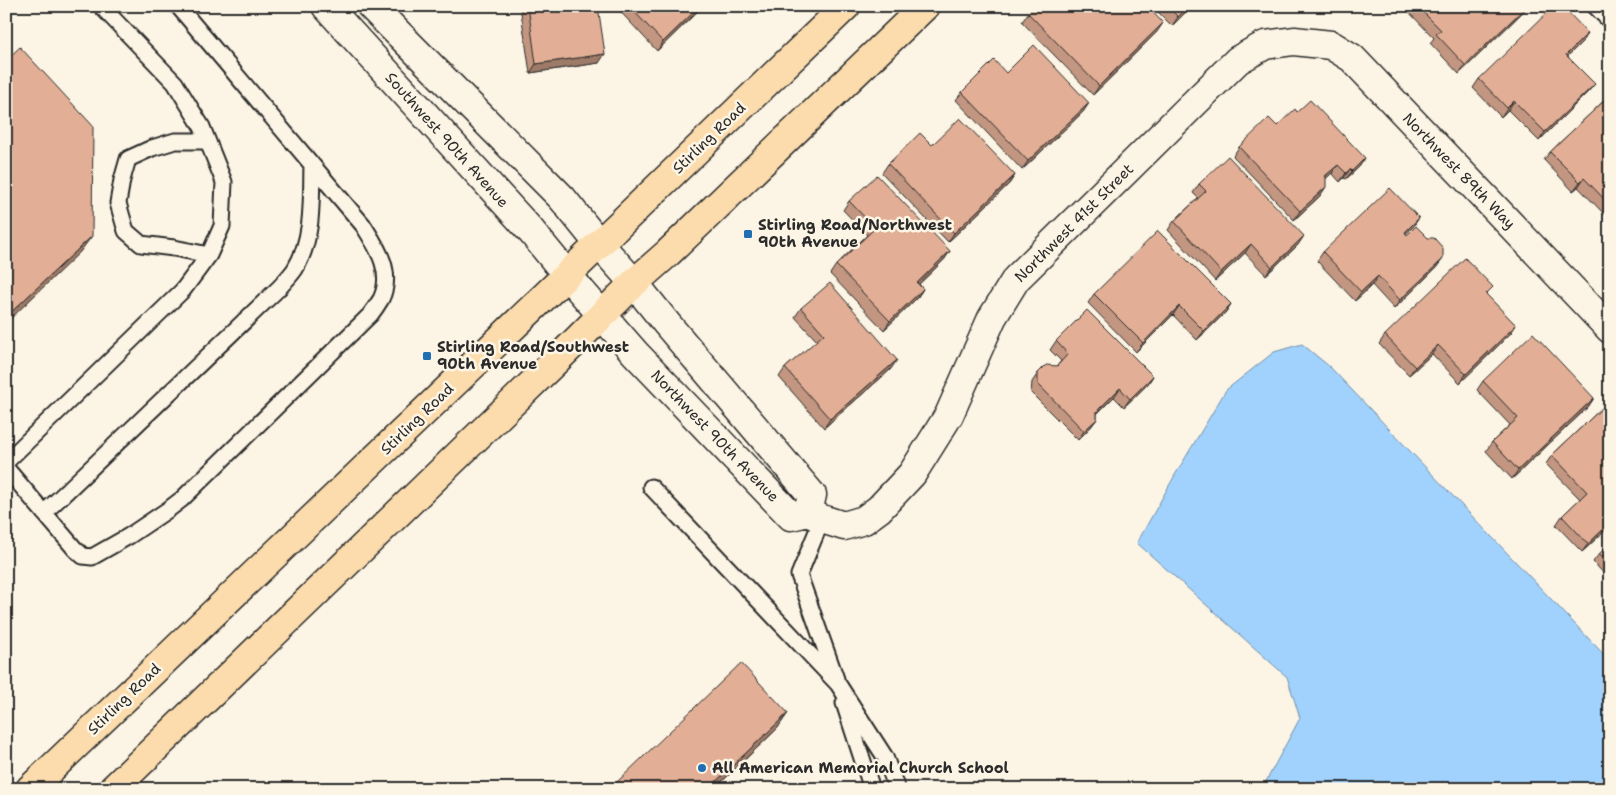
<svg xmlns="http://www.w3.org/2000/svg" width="1616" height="795" viewBox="0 0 1616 795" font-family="'Shantell Sans',sans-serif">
<rect width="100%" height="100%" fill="#fcf5e5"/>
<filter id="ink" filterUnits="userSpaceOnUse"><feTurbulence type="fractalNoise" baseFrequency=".02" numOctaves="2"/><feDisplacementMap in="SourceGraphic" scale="10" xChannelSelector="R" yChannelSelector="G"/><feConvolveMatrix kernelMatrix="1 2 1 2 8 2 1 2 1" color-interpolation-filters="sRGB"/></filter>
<g filter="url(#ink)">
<path fill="#a1d2fd" stroke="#728fa9" d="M 1302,344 L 1330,367 L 1610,661 L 1610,789 L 1262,789 L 1300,718 L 1287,677 L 1137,543 L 1175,475 L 1226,390 L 1274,352 Z"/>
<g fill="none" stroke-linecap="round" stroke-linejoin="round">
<defs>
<path id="service" d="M 1595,6 L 1610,21
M 207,141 L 175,141 L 152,148 L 128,159 L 122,180 L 118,203 L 126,231 L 141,244 L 174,248 L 209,255
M 6,462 L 183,290 L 209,255 L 222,226 L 224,182 L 202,127 L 175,83 L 101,6
M 6,468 L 75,549 L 83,556 L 92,557 L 129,536 L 169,509 L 182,499 L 370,315 C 374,310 378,304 381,299 C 394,272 377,247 363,225 L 178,6
M 651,487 L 838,684 L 885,757 L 897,789
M 44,513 L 280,287 C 285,281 291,275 295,269 C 314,238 311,199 312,165
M 822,519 L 799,575 L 836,679
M 844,703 L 872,789"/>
<path id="minor" d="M 599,244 L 634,283 L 667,324 L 812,495 L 808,512
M 567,275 L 635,353 L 791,516 L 808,512 L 822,519 L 844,526 L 864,520 L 879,509 L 912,474 L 949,415 L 992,318 L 1016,279 L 1238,60 L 1265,45 L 1294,41 L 1331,45 L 1352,58 L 1610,329"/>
<path id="tertiary" d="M 326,6 L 531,231 L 567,275
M 371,6 L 562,198 L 599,244"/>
<path id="primary" d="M 30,789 L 567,275 L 846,6
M 113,789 L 571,346 L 634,283 L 668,253 L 925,6"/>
</defs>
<use href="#service" stroke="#2b2b2b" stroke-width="19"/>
<use href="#minor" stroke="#2b2b2b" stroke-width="31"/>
<use href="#tertiary" stroke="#2b2b2b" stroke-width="31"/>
<use href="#primary" stroke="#2b2b2b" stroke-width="31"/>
<use href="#service" stroke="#fcf5e5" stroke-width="15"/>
<use href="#minor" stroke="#fcf5e5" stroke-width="28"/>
<use href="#tertiary" stroke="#fcf5e5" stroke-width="28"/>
<use href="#primary" stroke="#fcdcac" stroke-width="28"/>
</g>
<path fill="#c29680" stroke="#2b2b2b" d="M 520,6 L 598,6 L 599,63 L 530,73 Z
M 615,6 L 703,6 L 657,51 Z
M 1152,6 L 1192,6 L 1172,26 Z
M 1403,6 L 1529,6 L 1459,74 L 1430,43 L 1434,38 Z
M 1078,11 L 1157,32 L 1093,95 L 1022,22 L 1028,13 Z
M 1582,42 L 1568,56 L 1588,92 L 1539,141 L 1508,110 L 1501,117 L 1473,88 L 1479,79 Z
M 1006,73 L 1089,103 L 1083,112 L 1022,170 L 956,100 L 962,92 Z
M 1610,95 L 1610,220 L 1578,187 L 1573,191 L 1544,160 L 1550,152 Z
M 1297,112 L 1365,158 L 1359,167 L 1346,179 L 1344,178 L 1340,182 L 1332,173 L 1326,178 L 1320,196 L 1294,220 L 1233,156 L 1239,147 L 1277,126 Z
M 932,145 L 1015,175 L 1009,184 L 948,242 L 882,173 L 888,164 Z
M 1199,184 L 1298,245 L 1266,275 L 1245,253 L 1215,281 L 1168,230 L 1174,221 L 1198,198 L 1193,193 Z
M 849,201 L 950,251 L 944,260 L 919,284 L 923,289 L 917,298 L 884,330 L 830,274 L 836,265 L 867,235 L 843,210 Z
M 1413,227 L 1406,233 L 1436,268 L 1394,309 L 1372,285 L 1355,301 L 1317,261 L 1323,252 Z
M 1094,294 L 1231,304 L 1225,313 L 1197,340 L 1173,315 L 1136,352 L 1088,303 Z
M 1487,296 L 1516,325 L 1510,334 L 1460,383 L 1432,354 L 1409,375 L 1379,344 L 1385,335 Z
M 801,308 L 891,369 L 824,428 L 779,377 L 785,368 L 817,341 L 795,317 Z
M 1056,341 L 1153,376 L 1147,385 L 1124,407 L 1114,397 L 1097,414 L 1097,419 L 1090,428 L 1078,440 L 1031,393 L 1032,382 L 1038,373 L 1057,366 L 1061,361 L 1050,350 Z
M 1483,381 L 1594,398 L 1588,407 L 1512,479 L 1486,451 L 1492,442 L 1510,425 L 1477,390 Z
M 1603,407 L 1610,526 L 1582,552 L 1556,525 L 1562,516 L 1580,499 L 1546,464 L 1552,455 Z
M 1610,543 L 1610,580 L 1593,562 L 1599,554 Z
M 788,713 L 777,729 L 714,789 L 612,789 L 617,782 Z"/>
<path fill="#9e7a68" stroke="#2b2b2b" d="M 700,6 L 703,6 L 657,51 L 663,42 Z
M 1189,6 L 1192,6 L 1172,26 L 1178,17 Z
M 1527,6 L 1529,6 L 1459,74 L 1465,65 Z
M 1163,23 L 1157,32 L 1093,95 L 1099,86 Z
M 1588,33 L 1582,42 L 1560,64 L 1566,55 Z
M 605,54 L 599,63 L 530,73 L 536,64 Z
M 1595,84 L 1588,92 L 1539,141 L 1545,132 Z
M 1514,101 L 1508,110 L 1501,117 L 1507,108 Z
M 1089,103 L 1083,112 L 1022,170 L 1028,161 Z
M 1365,158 L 1359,167 L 1346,179 L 1352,171 Z
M 1338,165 L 1332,173 L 1319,185 L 1325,176 Z
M 1350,169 L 1344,178 L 1340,182 L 1346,173 Z
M 1015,175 L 1009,184 L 948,242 L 954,233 Z
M 1584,178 L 1578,187 L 1573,191 L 1580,182 Z
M 1326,187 L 1320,196 L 1294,220 L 1300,211 Z
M 1419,218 L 1413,227 L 1398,241 L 1405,232 Z
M 92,236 L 80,252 L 6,323 L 6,317 Z
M 1304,236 L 1298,245 L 1266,275 L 1272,267 Z
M 1251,244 L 1245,253 L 1215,281 L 1221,272 Z
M 950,251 L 944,260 L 911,292 L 917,283 Z
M 1443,259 L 1436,268 L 1394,309 L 1400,300 Z
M 1378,276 L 1372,285 L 1355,301 L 1361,292 Z
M 923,289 L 917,298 L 884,330 L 890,321 Z
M 1231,304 L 1225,313 L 1197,340 L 1204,331 Z
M 1179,306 L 1173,315 L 1136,352 L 1143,343 Z
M 1516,325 L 1510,334 L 1460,383 L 1466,374 Z
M 1438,345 L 1432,354 L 1409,375 L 1415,367 Z
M 897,360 L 891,369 L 824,428 L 830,419 Z
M 1153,376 L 1147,385 L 1124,407 L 1130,399 Z
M 1120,388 L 1114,397 L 1091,419 L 1097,411 Z
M 1594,398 L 1588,407 L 1512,479 L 1518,470 Z
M 1097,419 L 1090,428 L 1078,440 L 1084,431 Z
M 1610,523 L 1610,526 L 1582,552 L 1588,544 Z
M 788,713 L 777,729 L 714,789 L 708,789 Z"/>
<path fill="#e2ae95" stroke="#2b2b2b" d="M 528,6 L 598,6 L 605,54 L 536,64 Z
M 629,6 L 700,6 L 663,42 Z
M 1035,6 L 1073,6 L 1078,11 L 1084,6 L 1147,6 L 1163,23 L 1099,86 L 1028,13 Z
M 1167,6 L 1189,6 L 1178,17 Z
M 1417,6 L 1527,6 L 1465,65 L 1436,34 L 1441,30 Z
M 1554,6 L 1562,6 L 1588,33 L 1566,55 L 1595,84 L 1545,132 L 1514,101 L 1507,108 L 1479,79 Z
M 1034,45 L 1089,103 L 1028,161 L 962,92 L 994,60 L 1006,73 Z
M 20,47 L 93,126 L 92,236 L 6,317 L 6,60 Z
M 1610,95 L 1610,205 L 1584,178 L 1580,182 L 1550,152 Z
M 1310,100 L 1365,158 L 1352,171 L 1350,169 L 1346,173 L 1338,165 L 1325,176 L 1326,177 L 1326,187 L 1300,211 L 1239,147 L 1269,118 L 1277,126 L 1295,109 L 1297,112 Z
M 960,118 L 1015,175 L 954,233 L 888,164 L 920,133 L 932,145 Z
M 1228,156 L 1304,236 L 1272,267 L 1251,244 L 1221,272 L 1174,221 L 1206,191 L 1199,184 Z
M 877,175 L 950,251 L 917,283 L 923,289 L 890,321 L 836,265 L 875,228 L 849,201 Z
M 1390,188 L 1419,218 L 1405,232 L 1407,235 L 1416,226 L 1428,238 L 1434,238 L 1443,248 L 1443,259 L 1400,300 L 1378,276 L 1361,292 L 1323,252 Z
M 1158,231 L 1231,304 L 1204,331 L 1179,306 L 1143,343 L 1094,294 Z
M 1465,258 L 1493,287 L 1486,294 L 1516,325 L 1466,374 L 1438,345 L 1415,367 L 1385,335 Z
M 830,283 L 897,360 L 830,419 L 785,368 L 824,334 L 801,308 Z
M 1087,310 L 1153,376 L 1130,399 L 1120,388 L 1097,411 L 1097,419 L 1084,431 L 1038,384 L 1038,373 L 1046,365 L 1057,366 L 1068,354 L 1056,341 Z
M 1533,333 L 1594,398 L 1518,470 L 1492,442 L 1518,418 L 1483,381 Z
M 1603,407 L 1610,415 L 1610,523 L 1588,544 L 1562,516 L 1587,492 L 1552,455 Z
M 1610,543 L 1610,565 L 1599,554 Z
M 741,663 L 788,713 L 708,789 L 623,789 L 617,782 Z"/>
</g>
<g fill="#1f6fb2" stroke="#fcf5e5" stroke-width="2">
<rect x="743" y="229" width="10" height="10" rx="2.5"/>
<rect x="422" y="351" width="10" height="10" rx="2.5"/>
<circle cx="702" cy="768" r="5"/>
</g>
<g text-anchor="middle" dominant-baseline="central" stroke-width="5" stroke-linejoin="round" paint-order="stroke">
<g font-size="15" fill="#2b2b2b" stroke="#fcf5e5">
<text transform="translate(709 138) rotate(-44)">Stirling Road</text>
<text transform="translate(447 140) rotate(48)">Southwest 90th Avenue</text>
<text transform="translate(1459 171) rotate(46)">Northwest 89th Way</text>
<text transform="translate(1074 223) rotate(-45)">Northwest 41st Street</text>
<text transform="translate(417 419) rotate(-44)">Stirling Road</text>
<text transform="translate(715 436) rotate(46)">Northwest 90th Avenue</text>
<text transform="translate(124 699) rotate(-44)">Stirling Road</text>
</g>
<g font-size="15" font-weight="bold" fill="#2b2b2b" stroke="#fcf5e5" text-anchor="start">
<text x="758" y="225">Stirling Road/Northwest<tspan x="758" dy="17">90th Avenue</tspan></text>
<text x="437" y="347">Stirling Road/Southwest<tspan x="437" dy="17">90th Avenue</tspan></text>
<text x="712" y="768">All American Memorial Church School</text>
</g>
</g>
<rect width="1616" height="795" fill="none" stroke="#fcf5e5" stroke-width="25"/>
<rect x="12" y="12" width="1591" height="770" fill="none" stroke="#2b2b2b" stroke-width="2" filter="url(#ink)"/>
</svg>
